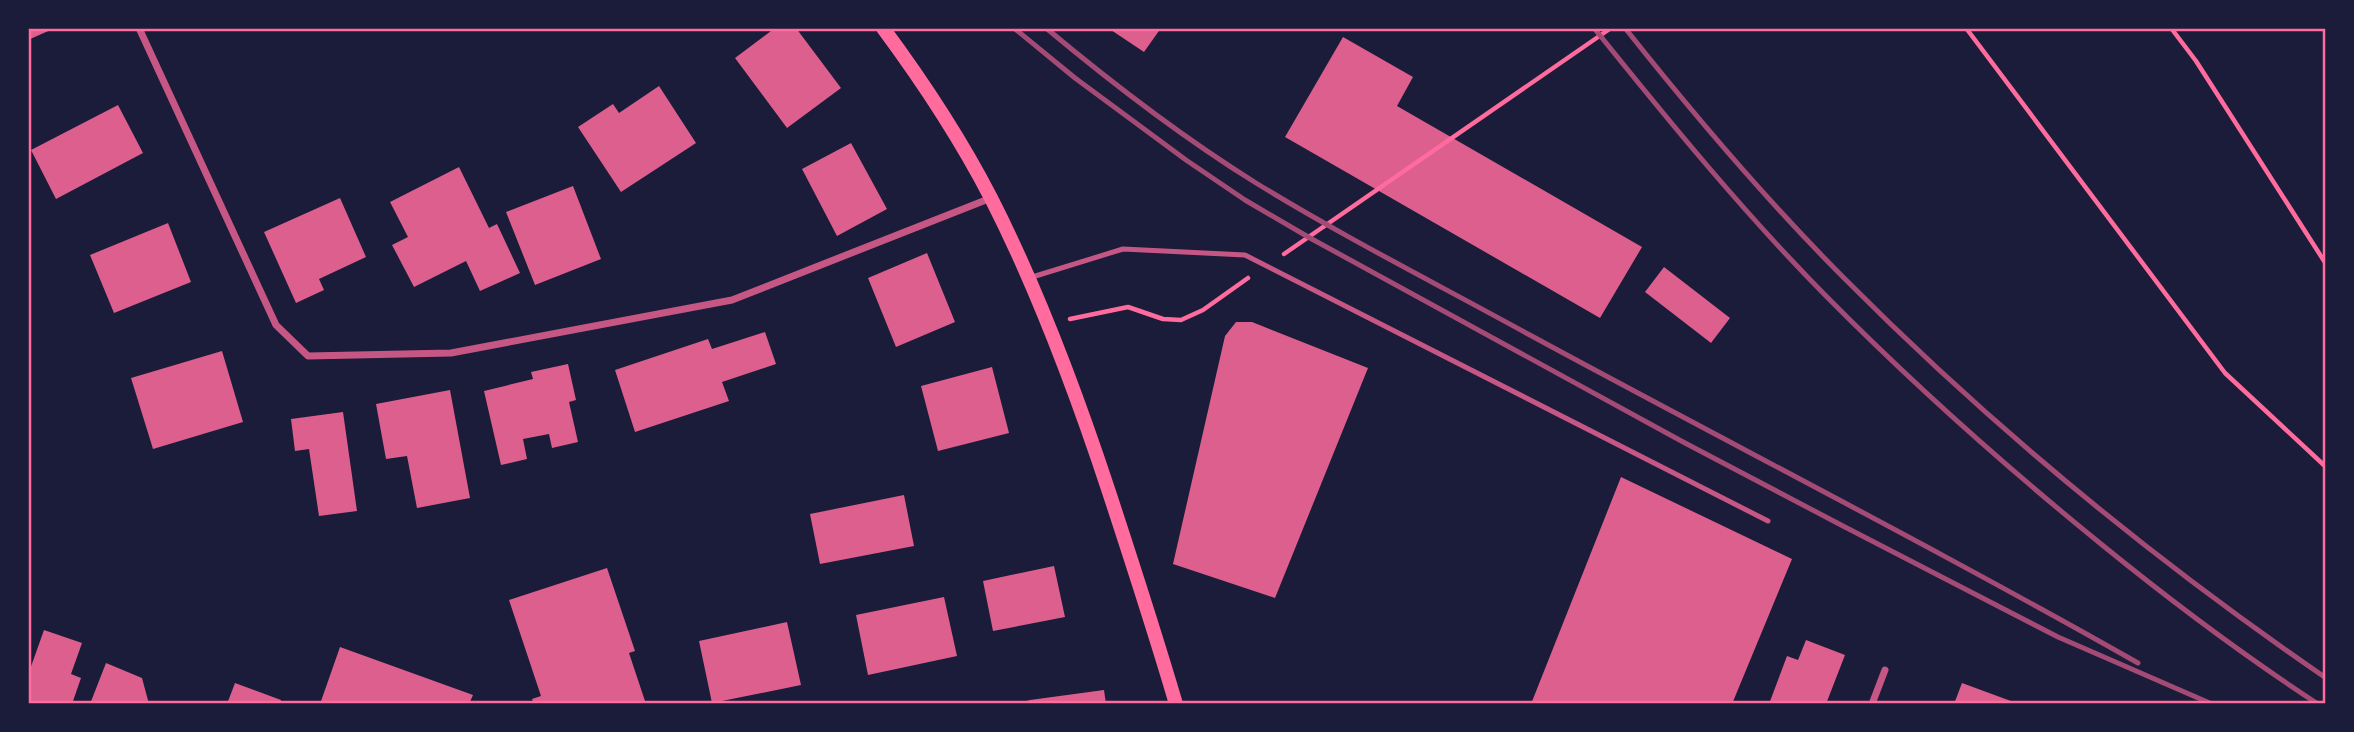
<svg xmlns="http://www.w3.org/2000/svg" width="2354" height="732" viewBox="0 0 2354 732" font-family="Rubik,sans-serif">
<rect width="100%" height="100%" fill="#1b1b3a"/>
<path fill="#dd5f8e" d="M 28,28 L 55,28 L 28,40 Z
M 775,28 L 796,28 L 841,88 L 787,128 L 735,58 Z
M 1108,28 L 1161,28 L 1144,52 Z
M 1343,37 L 1413,77 L 1397,106 L 1642,247 L 1600,318 L 1285,137 Z
M 659,86 L 696,143 L 621,192 L 578,127 L 613,104 L 619,113 Z
M 118,105 L 143,153 L 56,199 L 31,150 Z
M 851,143 L 887,209 L 837,236 L 802,169 Z
M 459,167 L 489,228 L 497,224 L 520,273 L 480,291 L 466,261 L 414,287 L 392,245 L 408,237 L 390,202 Z
M 573,186 L 601,259 L 535,285 L 506,212 Z
M 340,198 L 366,257 L 319,279 L 324,290 L 296,303 L 264,232 Z
M 168,223 L 191,282 L 114,313 L 90,255 Z
M 927,253 L 955,322 L 896,347 L 868,278 Z
M 1664,267 L 1730,318 L 1711,343 L 1645,292 Z
M 1236,322 L 1252,322 L 1368,368 L 1275,598 L 1173,564 L 1225,336 Z
M 765,332 L 776,364 L 722,382 L 729,401 L 635,432 L 615,370 L 708,339 L 712,349 Z
M 222,351 L 243,422 L 153,449 L 131,378 Z
M 568,364 L 576,400 L 569,402 L 578,442 L 552,448 L 549,434 L 523,439 L 527,459 L 501,465 L 484,391 L 533,379 L 531,372 Z
M 992,367 L 1009,433 L 938,451 L 921,386 Z
M 450,390 L 470,498 L 417,508 L 407,456 L 386,459 L 376,404 Z
M 343,412 L 357,511 L 319,516 L 309,449 L 295,451 L 291,419 Z
M 1621,477 L 1792,559 L 1732,704 L 1531,704 Z
M 904,495 L 914,546 L 820,564 L 810,514 Z
M 1054,566 L 1065,617 L 993,631 L 983,581 Z
M 607,568 L 635,651 L 629,653 L 646,704 L 534,704 L 532,699 L 541,696 L 509,600 Z
M 944,597 L 957,656 L 868,675 L 856,615 Z
M 787,622 L 801,685 L 712,703 L 699,641 Z
M 44,630 L 82,643 L 71,674 L 81,678 L 72,704 L 28,704 L 28,675 Z
M 1806,640 L 1845,655 L 1826,704 L 1769,704 L 1787,656 L 1798,660 Z
M 340,647 L 473,695 L 469,704 L 320,704 Z
M 106,663 L 142,678 L 149,704 L 90,704 Z
M 235,683 L 281,700 L 280,704 L 227,704 Z
M 1962,683 L 2019,704 L 1954,704 Z
M 1104,690 L 1106,704 L 1016,704 L 1030,700 Z"/>
<g fill="none" stroke-linecap="round" stroke-linejoin="round">
<path stroke="#ff6b9d" stroke-width="4.5" d="M 1966,28 L 2225,373 L 2326,467
M 2171,28 L 2196,61 L 2326,264
M 2323,28 L 2326,32
M 1284,254 L 1611,28
M 1070,319 L 1128,307 L 1163,319 L 1181,320 L 1203,310 L 1248,278"/>
<path stroke="#c65784" stroke-width="5" d="M 1029,278 L 1123,249 L 1245,255 L 1768,521"/>
<path stroke="#c65784" stroke-width="7" d="M 139,28 L 276,325 L 308,356 L 451,353 L 732,300 L 991,198
M 1872,704 L 1885,670"/>
<path stroke="#ff6b9d" stroke-width="14" d="M 883,28 C 923,82 960,138 991,198 C 1039,292 1076,392 1109,492 C 1132,562 1155,633 1176,704"/>
<path stroke="#a44b75" stroke-width="5" d="M 1014,28 L 1075,78 L 1186,160 L 1245,200 L 1310,238 L 1685,443 L 1843,526 L 2058,637 L 2212,704
M 1046,28 C 1113,84 1182,137 1256,183 C 1344,237 1437,284 1528,334 C 1731,444 1937,549 2138,663
M 1594,28 C 1668,120 1743,212 1826,296 C 1913,384 2005,466 2101,544 C 2171,601 2243,655 2318,704
M 1625,28 C 1694,115 1766,200 1845,279 C 1992,427 2154,560 2326,678"/>
</g>
<rect width="2354" height="732" fill="none" stroke="#1b1b3a" stroke-width="60"/>
<rect x="30" y="30" width="2294" height="672" fill="none" stroke="#ff6b9d" stroke-width="2.5"/>
</svg>
